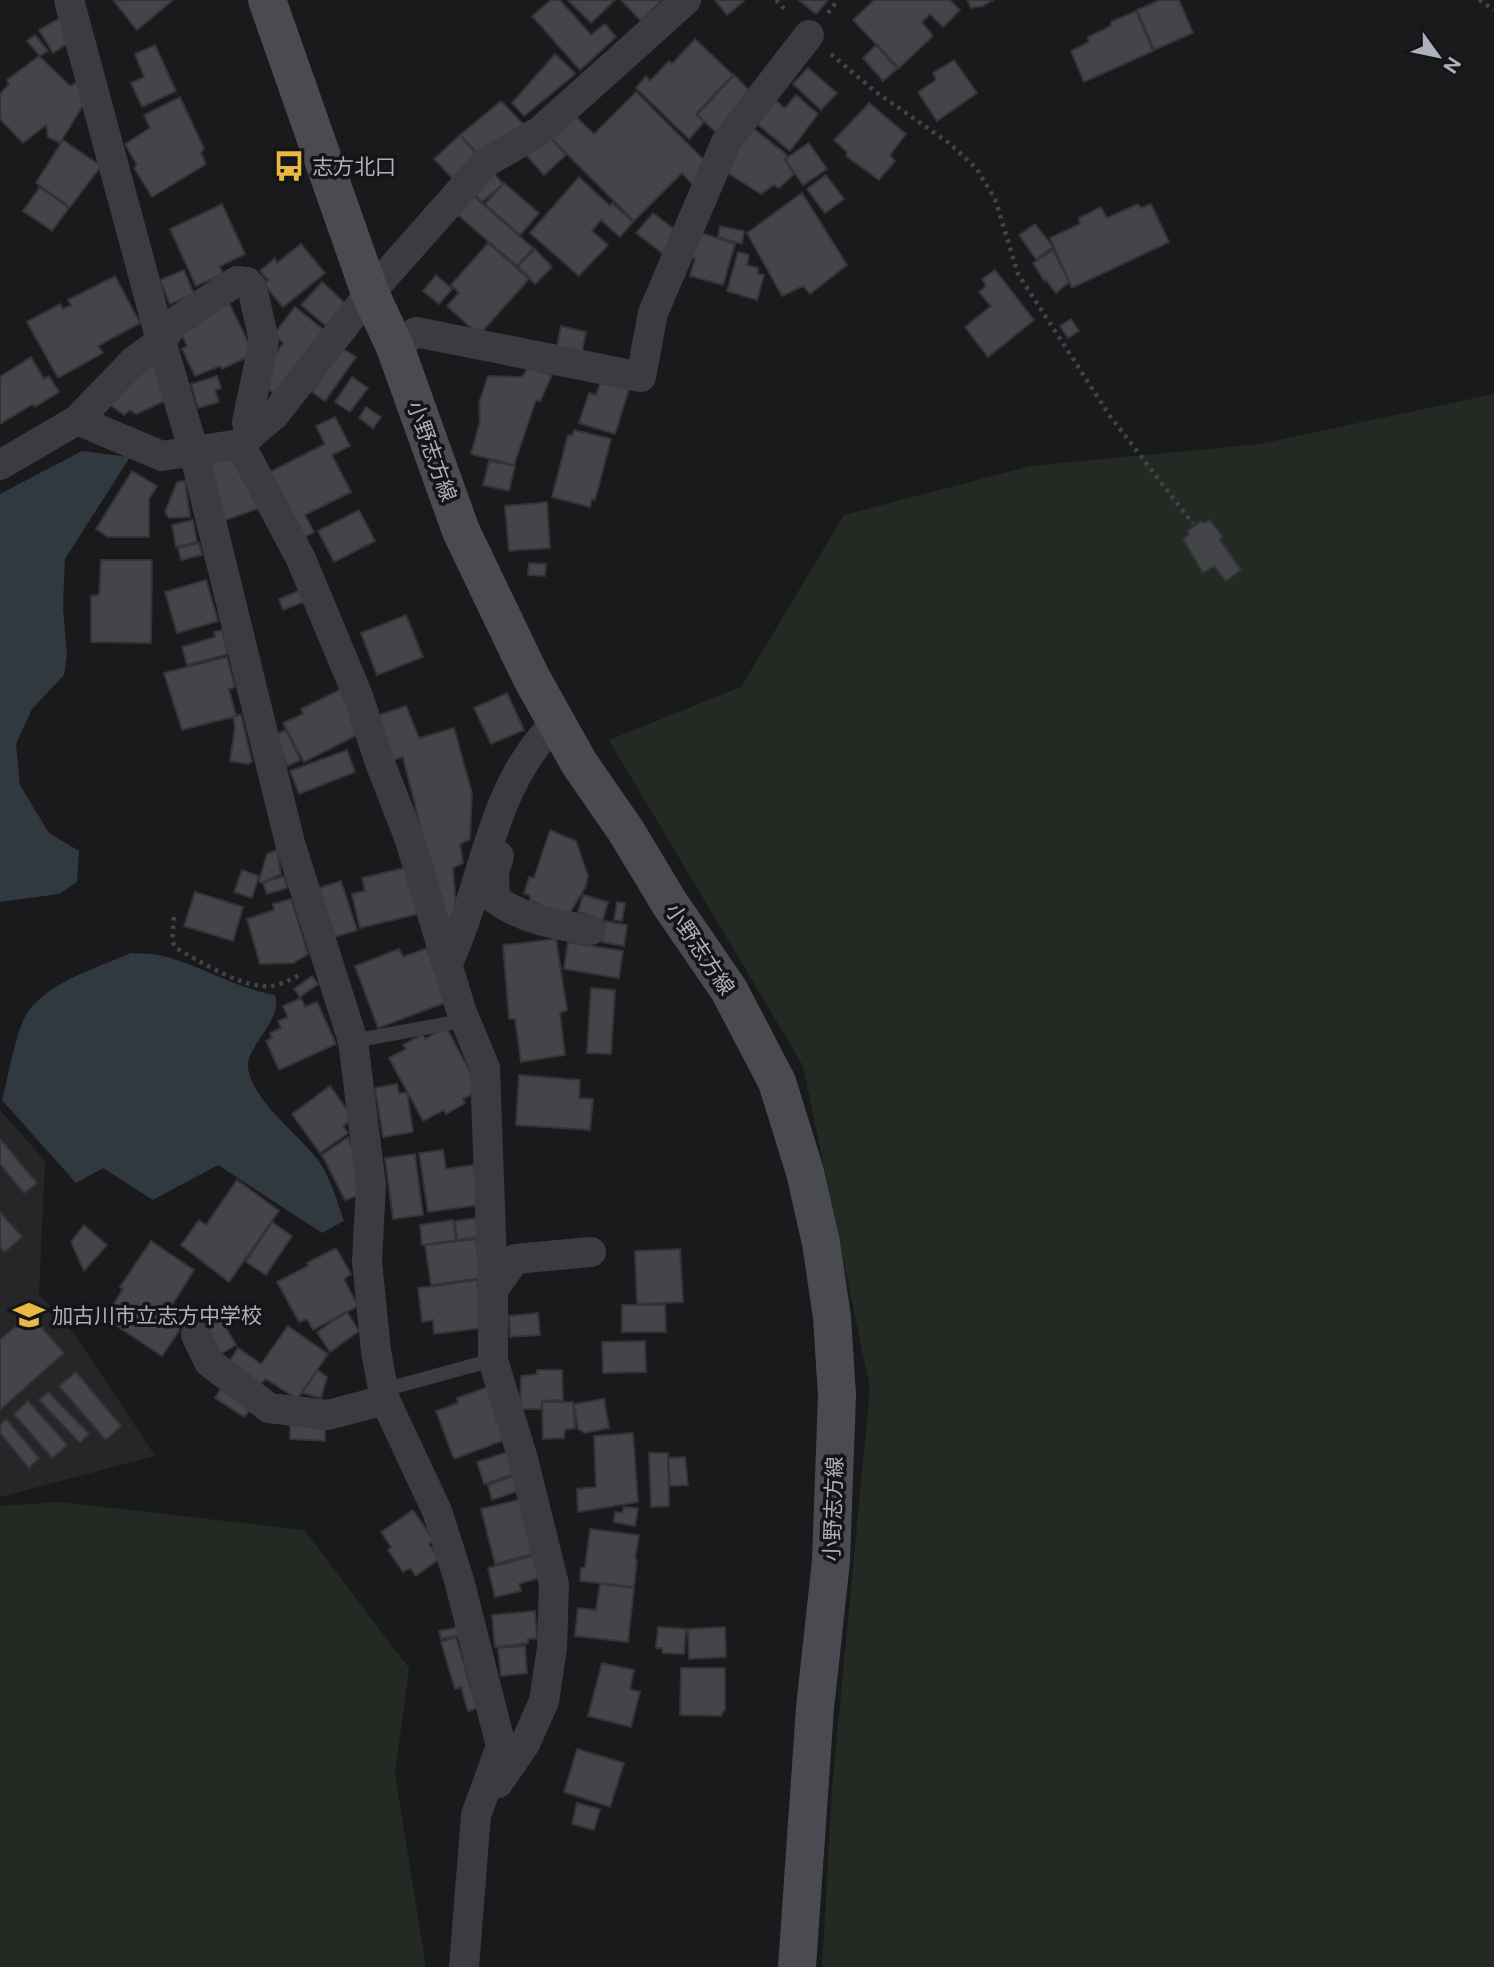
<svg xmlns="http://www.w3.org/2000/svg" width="1494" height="1967" viewBox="0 0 1494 1967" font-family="'Public Sans','Noto Sans JP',sans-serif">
<rect width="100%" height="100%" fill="#1a1a1c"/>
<path fill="#262629" d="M 0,1110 L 45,1161 L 39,1294 L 76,1336 L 155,1456 L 0,1497 Z"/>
<path fill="#222a23" d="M 1494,394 L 1494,1967 L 822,1967 L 832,1789 L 870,1388 L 803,1066 L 609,740 L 741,687 L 844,515 L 1030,466 L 1260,444 Z
M 61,1502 L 304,1530 L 409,1668 L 395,1774 L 426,1967 L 0,1967 L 0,1506 Z"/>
<path fill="#303940" d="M 82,451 L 130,457 L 65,559 L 63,608 L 67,655 L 64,675 L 32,709 L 16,744 L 20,785 L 49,833 L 79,851 L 77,882 L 59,894 L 0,902 L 0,494 Z
M 131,953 C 140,954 150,953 159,955 C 199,964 234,988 275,995 C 283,1022 245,1046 248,1068 C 252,1102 304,1138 322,1166 C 332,1183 338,1203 344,1221 L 322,1233 L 218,1165 L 153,1200 L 103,1168 L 76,1183 L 2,1100 C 9,1074 13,1045 23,1021 C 38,985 97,968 131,953 Z"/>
<path fill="#444549" stroke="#343438" stroke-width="2" d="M 113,0 L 173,0 L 137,30 Z
M 551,0 L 560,0 L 591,35 L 605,24 L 616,37 L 580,70 L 532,16 Z
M 568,0 L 615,0 L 591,23 Z
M 621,0 L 662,0 L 641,21 Z
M 715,0 L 743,0 L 744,1 L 727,15 Z
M 799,0 L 828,0 L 816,14 Z
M 874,0 L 950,0 L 960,10 L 943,27 L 930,14 L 922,22 L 933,36 L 899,68 L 853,20 Z
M 967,0 L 993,0 L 983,6 L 971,8 Z
M 1160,0 L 1179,0 L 1193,33 L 1154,50 L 1137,10 Z
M 1136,11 L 1153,51 L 1084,82 L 1071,51 L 1089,42 L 1088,37 L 1111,26 L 1111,22 Z
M 60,18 L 74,39 L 53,53 L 39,30 Z
M 35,35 L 48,51 L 40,56 L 27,41 Z
M 695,39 L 733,75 L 696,114 L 704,122 L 689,139 L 636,88 L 646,76 L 650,81 L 669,61 L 672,64 Z
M 155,45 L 176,91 L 142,107 L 131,83 L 144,77 L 135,54 Z
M 876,45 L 897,69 L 883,81 L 863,58 Z
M 555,54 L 575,73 L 574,75 L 524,116 L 512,103 Z
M 39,56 L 70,86 L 76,83 L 88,97 L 60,143 L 48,137 L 46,125 L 23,143 L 0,119 L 0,94 L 9,84 L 7,80 Z
M 954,60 L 977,93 L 937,121 L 918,92 L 936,80 L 933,73 Z
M 808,68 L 837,93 L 821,110 L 793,84 Z
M 734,75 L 753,94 L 716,132 L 697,115 Z
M 636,92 L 711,167 L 693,185 L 682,173 L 634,221 L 550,137 L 573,114 L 594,134 Z
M 796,95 L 818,114 L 790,151 L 756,123 L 776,101 L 785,108 Z
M 180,97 L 204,149 L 201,153 L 206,164 L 152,197 L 134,168 L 137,165 L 125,144 L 150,128 L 144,115 Z
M 501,101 L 525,126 L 479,155 L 460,135 Z
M 869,103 L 906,134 L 890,155 L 895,161 L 879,180 L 846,156 L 847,152 L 834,140 Z
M 753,128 L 787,155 L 785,160 L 794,174 L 779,188 L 774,185 L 761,194 L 726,172 L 738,147 Z
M 460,135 L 481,159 L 455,181 L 434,159 Z
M 548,135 L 566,155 L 544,175 L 526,155 Z
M 63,140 L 101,166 L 70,207 L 36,183 Z
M 809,143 L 827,169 L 803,185 L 785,159 Z
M 491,170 L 503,184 L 482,202 L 470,189 Z
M 826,175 L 844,199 L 825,213 L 807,189 Z
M 579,177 L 610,206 L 612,203 L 633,222 L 620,237 L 601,220 L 592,231 L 608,245 L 579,276 L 530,233 Z
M 504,183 L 539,213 L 520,235 L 485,204 Z
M 40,187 L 69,208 L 52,231 L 23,211 Z
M 469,192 L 533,248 L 517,266 L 452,210 Z
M 802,193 L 847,265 L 810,294 L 803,286 L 782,296 L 747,233 Z
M 222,204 L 245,254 L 220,266 L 223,274 L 196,286 L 170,229 Z
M 1138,204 L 1141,208 L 1151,204 L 1169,242 L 1072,288 L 1050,238 L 1080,224 L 1079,218 L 1101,207 L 1107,218 Z
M 653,213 L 679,233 L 662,253 L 636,233 Z
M 1035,224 L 1053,247 L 1036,259 L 1019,235 Z
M 720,226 L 744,231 L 742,244 L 718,237 Z
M 698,232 L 735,244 L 723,285 L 690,276 L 695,259 L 687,252 Z
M 488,243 L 529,279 L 479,335 L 447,306 L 459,293 L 451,285 Z
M 301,244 L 325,273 L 283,307 L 264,284 L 268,280 L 260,271 L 275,258 L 277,263 Z
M 535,249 L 552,267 L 535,284 L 518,266 Z
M 1053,250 L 1069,282 L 1056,293 L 1046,280 L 1045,282 L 1033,263 Z
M 738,252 L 749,255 L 747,265 L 758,268 L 758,274 L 764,275 L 757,300 L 727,291 Z
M 184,270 L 194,294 L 170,304 L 160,280 Z
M 995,270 L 1034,320 L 988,357 L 965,327 L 991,306 L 979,292 L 986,286 L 982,279 Z
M 436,275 L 452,289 L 439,304 L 423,291 Z
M 115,276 L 140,323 L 98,346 L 103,353 L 58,378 L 27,322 L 60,304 L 63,309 L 71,305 L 68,300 Z
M 322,282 L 346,304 L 326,326 L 301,305 Z
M 229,303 L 254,354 L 222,369 L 220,366 L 195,376 L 182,349 L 187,346 L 181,333 L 198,325 L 197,319 Z
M 295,307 L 325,331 L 275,394 L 267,388 L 270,362 L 283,343 L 274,334 Z
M 1071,319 L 1079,331 L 1068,338 L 1060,326 Z
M 561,326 L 586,332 L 582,352 L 557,346 Z
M 342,348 L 356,357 L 325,401 L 312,392 Z
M 31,357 L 44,379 L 49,376 L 59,392 L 35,407 L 33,404 L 0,424 L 0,377 Z
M 153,364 L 167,400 L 136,414 L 130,410 L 124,415 L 106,402 Z
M 528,368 L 552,375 L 540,401 L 536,400 L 514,465 L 471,454 L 480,421 L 479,403 L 488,376 L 522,377 Z
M 217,376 L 221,388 L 215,390 L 219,402 L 198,408 L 191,384 Z
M 352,377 L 368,388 L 350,412 L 335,402 Z
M 601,381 L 629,389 L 615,434 L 579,423 L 589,393 L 596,395 Z
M 366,407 L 381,417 L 373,428 L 359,418 Z
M 335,417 L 350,446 L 332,455 L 351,492 L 305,515 L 314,532 L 301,539 L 268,473 L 325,444 L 316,426 Z
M 574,430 L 611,439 L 595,500 L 592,499 L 590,507 L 552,497 L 568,435 L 572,436 Z
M 233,452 L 262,507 L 223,521 L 209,465 Z
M 489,461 L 515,466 L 509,491 L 483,485 Z
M 132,471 L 157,486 L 149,499 L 149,537 L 108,537 L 96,529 Z
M 185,481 L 190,517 L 169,518 L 165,512 L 177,482 Z
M 547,502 L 550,548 L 509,551 L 505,506 Z
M 359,510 L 375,541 L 334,562 L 318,531 Z
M 193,520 L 197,542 L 176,547 L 172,525 Z
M 1210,520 L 1223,537 L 1220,540 L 1241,570 L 1226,581 L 1214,566 L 1203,573 L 1183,539 L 1189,535 L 1187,531 L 1201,521 L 1204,523 Z
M 199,543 L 202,555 L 181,560 L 178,548 Z
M 101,560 L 152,560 L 151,643 L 91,642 L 91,596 L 99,595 Z
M 529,563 L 546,564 L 545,576 L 528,575 Z
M 206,580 L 218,621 L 177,633 L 165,592 Z
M 301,590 L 306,601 L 283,610 L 279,599 Z
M 406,615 L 423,657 L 377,675 L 361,633 Z
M 222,630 L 228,654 L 187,665 L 182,647 L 215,637 L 214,632 Z
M 227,657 L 235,687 L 229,689 L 236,716 L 182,730 L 164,673 Z
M 343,688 L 365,731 L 304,762 L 283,723 L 303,714 L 301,709 Z
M 507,693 L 524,730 L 491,744 L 474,708 Z
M 406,706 L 419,738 L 454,728 L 472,793 L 470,839 L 460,844 L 463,863 L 453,868 L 457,917 L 444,921 L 403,757 L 393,760 L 379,715 Z
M 241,714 L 252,762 L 248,764 L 230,761 L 235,727 L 233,717 Z
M 286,730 L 300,760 L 287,766 L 277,734 Z
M 347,750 L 355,772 L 299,794 L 290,771 Z
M 550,830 L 576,841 L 588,876 L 586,886 L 567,918 L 530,900 L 530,895 L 524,894 L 529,877 L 534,878 Z
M 277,850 L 281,874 L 261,883 L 259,881 L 267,854 Z
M 408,867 L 418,914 L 360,928 L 352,894 L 365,891 L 362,878 Z
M 242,870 L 259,876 L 252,898 L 234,892 Z
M 284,876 L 287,888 L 267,894 L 263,883 Z
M 341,881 L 357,930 L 335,937 L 319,888 Z
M 195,892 L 243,907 L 233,941 L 184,926 Z
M 583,895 L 608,902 L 603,920 L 578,912 Z
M 291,899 L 308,954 L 293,963 L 260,964 L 247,919 L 274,910 L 273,904 Z
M 617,902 L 625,903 L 622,921 L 614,920 Z
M 605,921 L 627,925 L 624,946 L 602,942 Z
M 556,939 L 567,1010 L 560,1013 L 565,1055 L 521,1062 L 515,1019 L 509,1019 L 503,945 Z
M 568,942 L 623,951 L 619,978 L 564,969 Z
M 427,948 L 447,1002 L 378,1028 L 355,966 L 399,949 L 403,957 Z
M 312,976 L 318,984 L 300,997 L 294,989 Z
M 591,988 L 615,990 L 611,1054 L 587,1053 Z
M 301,998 L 305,1007 L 317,1002 L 336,1044 L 279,1070 L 266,1041 L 272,1038 L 270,1033 L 281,1028 L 278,1021 L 288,1017 L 283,1006 Z
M 446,1027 L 480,1090 L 463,1099 L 465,1103 L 446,1114 L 444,1110 L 423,1121 L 389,1058 L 406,1049 L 403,1045 L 423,1034 L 425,1039 Z
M 519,1075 L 580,1080 L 579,1098 L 593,1099 L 590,1130 L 516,1125 Z
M 397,1084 L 399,1094 L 407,1092 L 413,1132 L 383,1137 L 375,1088 Z
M 330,1086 L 353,1118 L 343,1126 L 348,1133 L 320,1153 L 292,1114 Z
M 348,1137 L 359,1164 L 359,1195 L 345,1200 L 322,1155 Z
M 0,1139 L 37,1183 L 24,1193 L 0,1164 Z
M 443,1150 L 446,1169 L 474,1165 L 480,1205 L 428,1212 L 419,1153 Z
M 415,1154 L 423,1215 L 393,1219 L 385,1158 Z
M 237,1180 L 279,1211 L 229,1282 L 181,1245 L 199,1220 L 206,1225 Z
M 0,1212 L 22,1237 L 5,1252 L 0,1247 Z
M 477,1218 L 479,1237 L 457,1240 L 455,1221 Z
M 453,1220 L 456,1240 L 422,1245 L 420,1225 Z
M 272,1222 L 292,1236 L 266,1275 L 246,1262 Z
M 84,1225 L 107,1245 L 84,1271 L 71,1242 Z
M 476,1239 L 481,1278 L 431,1285 L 425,1245 Z
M 151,1241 L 194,1270 L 169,1310 L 185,1322 L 162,1356 L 105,1318 L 123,1289 L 120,1287 Z
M 336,1248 L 351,1274 L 344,1279 L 358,1306 L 313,1330 L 307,1319 L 299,1322 L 277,1282 L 308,1266 L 307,1263 Z
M 680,1249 L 683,1302 L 637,1304 L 635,1251 Z
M 477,1280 L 483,1328 L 434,1334 L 433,1320 L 422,1322 L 418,1288 Z
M 622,1305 L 665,1305 L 666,1332 L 622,1332 Z
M 347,1312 L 359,1331 L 330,1352 L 317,1332 Z
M 538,1313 L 540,1335 L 510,1337 L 509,1316 Z
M 30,1314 L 64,1353 L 0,1410 L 0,1340 Z
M 219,1316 L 236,1345 L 219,1355 L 202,1326 Z
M 288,1326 L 328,1354 L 297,1399 L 266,1379 L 259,1385 L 228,1363 L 238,1348 L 261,1364 Z
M 645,1341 L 646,1372 L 603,1373 L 602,1342 Z
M 318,1370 L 327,1377 L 321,1398 L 302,1393 Z
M 537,1370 L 562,1370 L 563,1400 L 542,1401 L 541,1409 L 520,1409 L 521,1376 L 537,1374 Z
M 76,1372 L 121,1426 L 106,1440 L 59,1386 Z
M 222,1387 L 253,1407 L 244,1417 L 215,1398 Z
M 488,1387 L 507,1439 L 454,1459 L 436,1411 L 458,1403 L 457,1398 Z
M 48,1392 L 89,1434 L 80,1443 L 39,1400 Z
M 604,1399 L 609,1428 L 585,1433 L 578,1429 L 574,1404 Z
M 28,1401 L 67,1445 L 52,1458 L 14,1414 Z
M 542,1402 L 573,1402 L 575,1428 L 565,1430 L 564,1438 L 543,1439 Z
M 6,1419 L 39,1458 L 29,1468 L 0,1433 L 0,1425 Z
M 290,1423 L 325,1425 L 325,1441 L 290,1439 Z
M 633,1433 L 638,1502 L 578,1512 L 577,1489 L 596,1487 L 594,1436 Z
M 511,1451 L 518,1473 L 484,1484 L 477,1462 Z
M 649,1453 L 668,1453 L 669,1506 L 651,1507 Z
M 685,1457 L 688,1485 L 670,1486 L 668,1458 Z
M 516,1475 L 521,1490 L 492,1500 L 488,1485 Z
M 523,1499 L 536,1553 L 495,1564 L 481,1509 Z
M 624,1507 L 638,1508 L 635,1526 L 614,1522 L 615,1512 L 622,1513 Z
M 413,1510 L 434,1541 L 429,1544 L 439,1559 L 416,1576 L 410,1568 L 403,1572 L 388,1550 L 391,1547 L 381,1532 Z
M 590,1529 L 639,1535 L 635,1559 L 637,1560 L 634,1587 L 580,1581 L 581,1568 L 585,1567 Z
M 536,1555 L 542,1577 L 519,1584 L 521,1591 L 495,1597 L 488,1568 Z
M 600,1584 L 634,1588 L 628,1642 L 575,1636 L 578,1608 L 596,1610 Z
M 535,1611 L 537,1638 L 528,1639 L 528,1643 L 495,1647 L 492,1615 Z
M 459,1627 L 461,1635 L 441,1639 L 439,1631 Z
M 658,1627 L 686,1629 L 684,1654 L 663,1653 L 662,1648 L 656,1648 Z
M 725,1627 L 726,1657 L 689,1659 L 688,1629 Z
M 456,1637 L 477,1708 L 468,1711 L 461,1687 L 455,1689 L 441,1642 Z
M 525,1646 L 527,1673 L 501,1676 L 498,1648 Z
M 602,1663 L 634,1670 L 630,1689 L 640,1692 L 631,1727 L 588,1716 Z
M 681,1668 L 725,1668 L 725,1709 L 721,1716 L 680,1715 Z
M 577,1749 L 624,1763 L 610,1807 L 564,1792 Z
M 577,1803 L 600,1809 L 594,1830 L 572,1824 Z"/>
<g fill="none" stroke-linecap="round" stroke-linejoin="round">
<path stroke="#414348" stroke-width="4.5" stroke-dasharray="3.5 5" stroke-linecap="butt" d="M 776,0 L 787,12
M 1479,0 L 1494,10
M 828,13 L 838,0
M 831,54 L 876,92 L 949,143 L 976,168 L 995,199 L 1018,274 L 1110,416 L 1193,524
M 174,917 L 172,941 L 176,948 C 199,961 236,984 262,986 C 274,988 289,981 299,975"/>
<path stroke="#3b3c41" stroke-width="14" d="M 353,1041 L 451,1023 L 467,1024
M 383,1390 L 493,1360"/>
<path stroke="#3b3c41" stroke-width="30" d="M 395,347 L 416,332 L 641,377 L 653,313 L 726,142 L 809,35
M 77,420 L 162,456 L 240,444 L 275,414 L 370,293 L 485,163 L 540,131 L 686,0
M 250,436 L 247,422 L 264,341 L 252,287 L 247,282 L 237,281 L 175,322 L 161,341 L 194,452 L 290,843 L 353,1041 L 371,1185 L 367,1261 L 376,1351 L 385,1400 L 437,1511 L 459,1580 L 501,1746 L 476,1815 L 464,1967
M 240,444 L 301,559 L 358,696 L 380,763 L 409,837 L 461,1010 L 485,1068 L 493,1290 L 493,1360 L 523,1459 L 554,1584 L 552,1648 L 544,1701 L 525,1744 L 498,1783
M 0,465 L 77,420 L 135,360 L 161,341 L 69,0
M 499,856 L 494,873 L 495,899 C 524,920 557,925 591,930
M 447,965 C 486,882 488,790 556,722
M 493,1290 L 515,1259 L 591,1252
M 196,1335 L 209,1362 L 269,1408 L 328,1415 L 385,1400"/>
<path stroke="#494b51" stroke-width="38" d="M 267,0 L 370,293 L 395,347 L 461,531 L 531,677 L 579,763 L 626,831 L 670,904 L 729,990 L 777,1082 L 805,1172 L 821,1243 L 832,1317 L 837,1395 L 831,1561 L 815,1708 L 797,1967"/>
</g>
<defs>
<symbol id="bus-bare" viewBox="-9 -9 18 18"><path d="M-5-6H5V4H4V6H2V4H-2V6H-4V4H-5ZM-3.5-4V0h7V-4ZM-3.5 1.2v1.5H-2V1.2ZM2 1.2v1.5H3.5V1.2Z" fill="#eab845" stroke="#151517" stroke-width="2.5" paint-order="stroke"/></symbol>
<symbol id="school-bare" viewBox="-9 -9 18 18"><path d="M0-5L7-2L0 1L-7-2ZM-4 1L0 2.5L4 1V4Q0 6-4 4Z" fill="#eab845" stroke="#151517" stroke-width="2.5" paint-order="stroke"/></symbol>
</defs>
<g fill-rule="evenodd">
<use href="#bus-bare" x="267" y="144" width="44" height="44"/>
<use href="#school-bare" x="7" y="1293" width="44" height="44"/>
</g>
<g text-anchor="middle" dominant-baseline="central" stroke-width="7" stroke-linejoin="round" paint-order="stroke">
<g font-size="21" fill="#adb1bb" stroke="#151517" text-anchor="start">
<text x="312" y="166">志方北口</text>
<text x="52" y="1315">加古川市立志方中学校</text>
</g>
<g font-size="21" fill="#adb1bb" stroke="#151517">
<text transform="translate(432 451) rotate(70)">小野志方線</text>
<text transform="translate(700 949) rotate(56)">小野志方線</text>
<text transform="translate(833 1509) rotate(-88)">小野志方線</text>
</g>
</g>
<g transform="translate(1438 56) rotate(123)" stroke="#151517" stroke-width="5" paint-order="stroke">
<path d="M0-5L12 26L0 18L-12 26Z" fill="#adb1bb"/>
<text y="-10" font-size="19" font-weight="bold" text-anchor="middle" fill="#adb1bb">N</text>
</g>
</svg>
